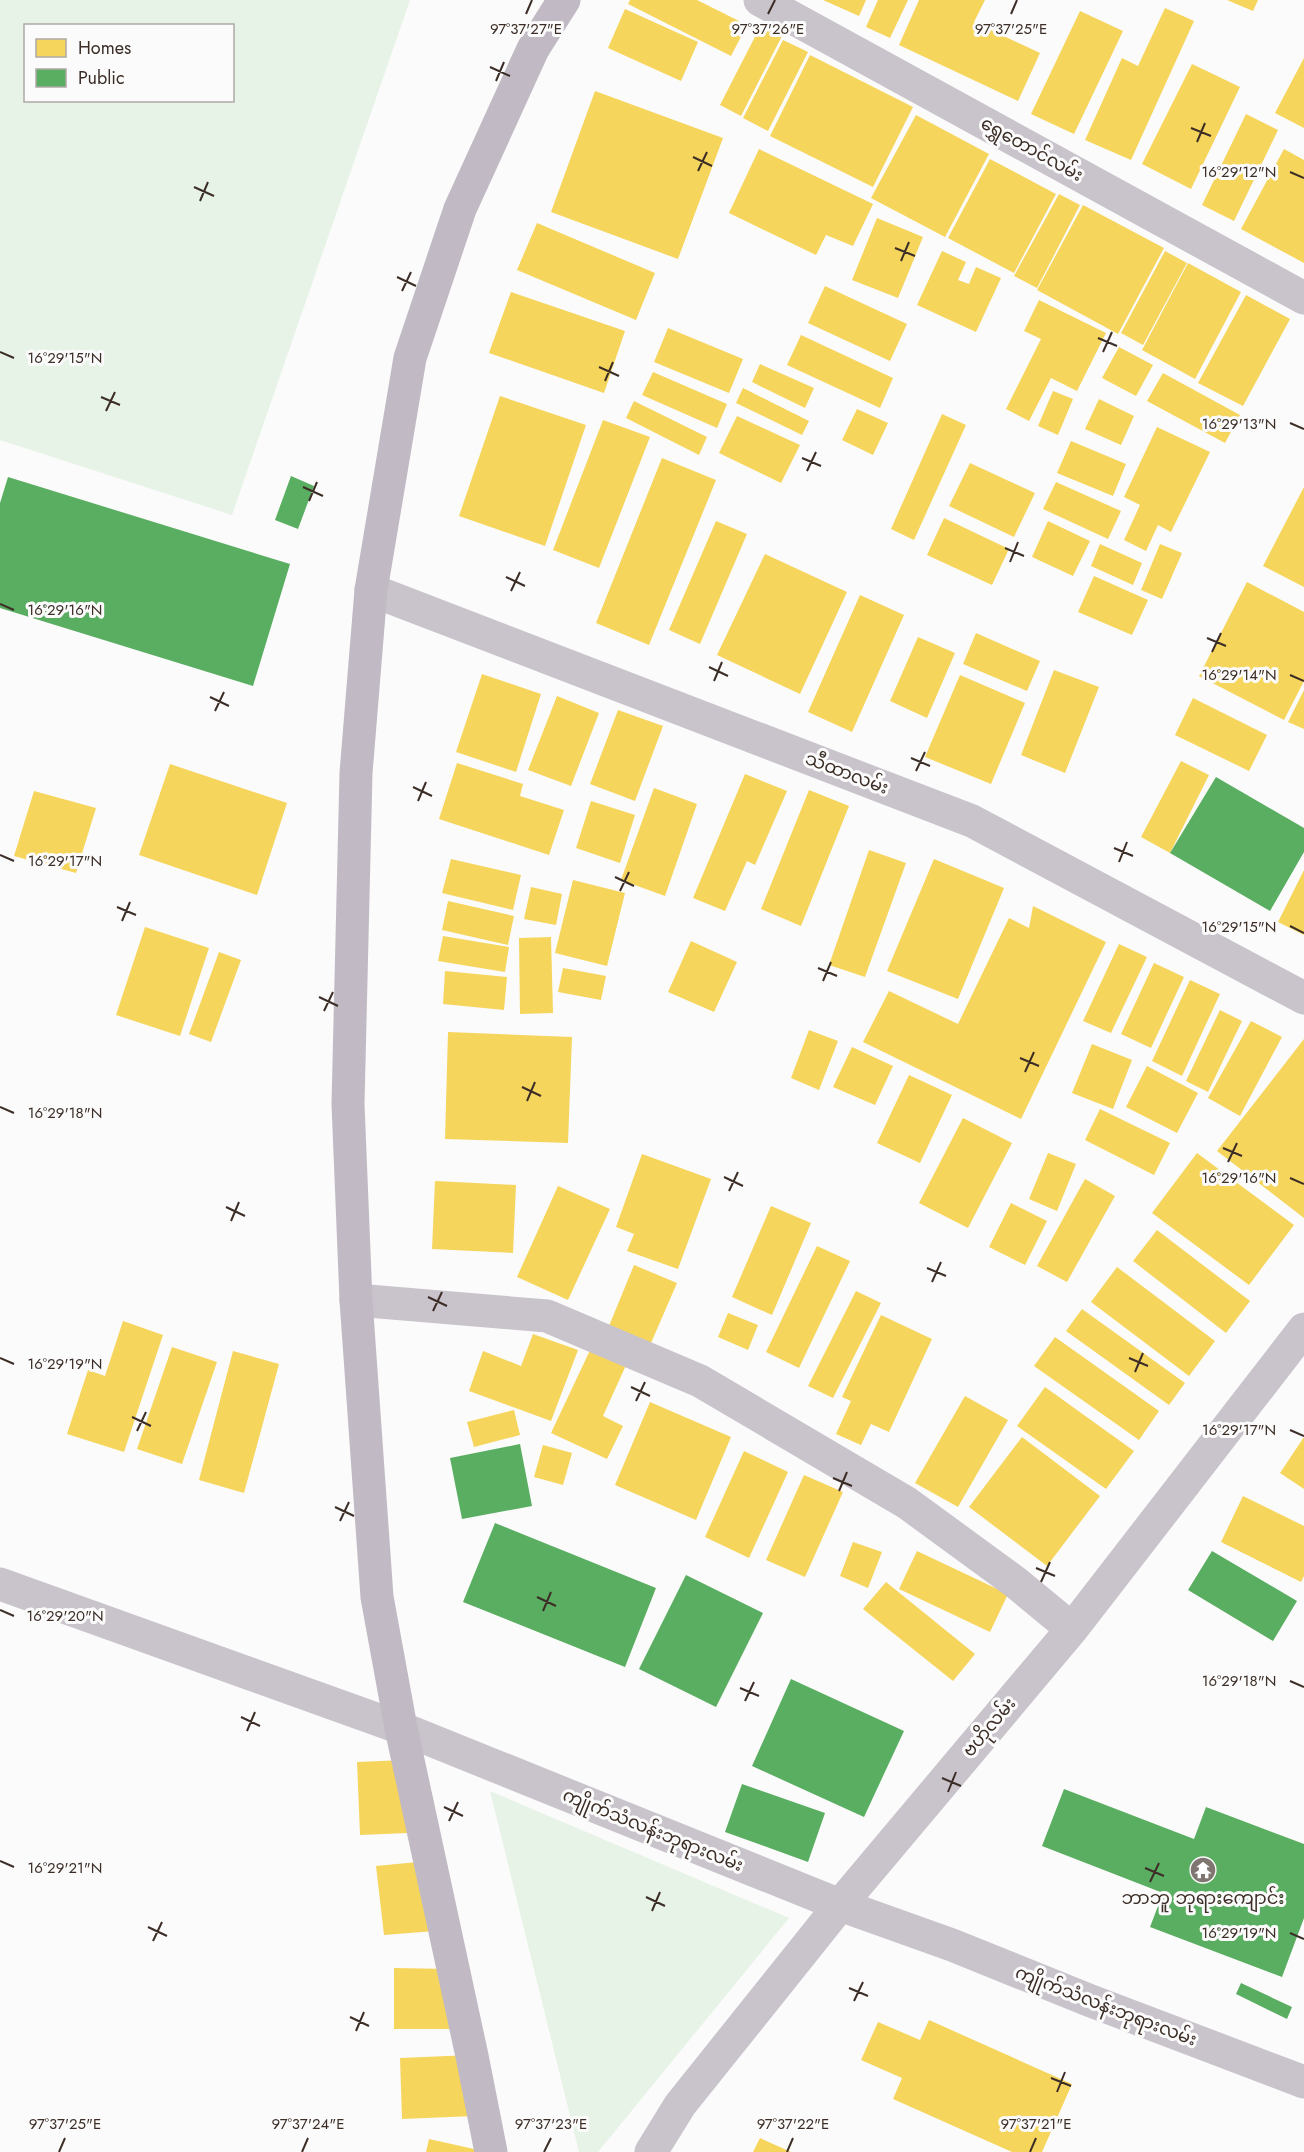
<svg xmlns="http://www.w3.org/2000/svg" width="1304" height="2152" viewBox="0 0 1304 2152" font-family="Jost,'Noto Sans Myanmar',sans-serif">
<rect width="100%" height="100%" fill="#fbfbfb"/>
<path fill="#e6f3e6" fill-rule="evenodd" d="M 0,0 L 410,0 L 232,515 L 0,440 ZM 26,26 L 232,26 L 232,100 L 26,100 Z
M 490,1791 L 789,1918 L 598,2152 L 579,2152 Z"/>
<path fill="#f6d55c" d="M 630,0 L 697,0 L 747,25 L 731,56 L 628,4 Z
M 823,0 L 866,0 L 859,16 Z
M 878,0 L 908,0 L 890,38 L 866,27 Z
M 919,0 L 985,0 L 974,22 L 1040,53 L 1018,101 L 899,45 Z
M 1227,0 L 1258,0 L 1253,11 Z
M 1165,8 L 1194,21 L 1131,160 L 1085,140 L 1122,58 L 1138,66 Z
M 625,9 L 698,42 L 681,81 L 608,48 Z
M 1080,11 L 1123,31 L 1074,134 L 1031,114 Z
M 761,25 L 782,36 L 741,116 L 720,105 Z
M 783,40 L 808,52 L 768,131 L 743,118 Z
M 810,55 L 913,107 L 873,187 L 770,136 Z
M 1304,58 L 1304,128 L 1275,113 Z
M 1192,64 L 1240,87 L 1191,189 L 1142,164 Z
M 595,91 L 723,138 L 678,259 L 551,212 Z
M 1246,114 L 1278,130 L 1234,221 L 1202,205 Z
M 916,115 L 989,154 L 945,237 L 871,198 Z
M 759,149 L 873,204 L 853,246 L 826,235 L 816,255 L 729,213 Z
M 1284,149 L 1304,160 L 1304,263 L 1241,229 Z
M 990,159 L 1056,194 L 1014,273 L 948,238 Z
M 1059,194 L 1080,205 L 1037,288 L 1014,276 Z
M 1083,205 L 1164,248 L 1118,334 L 1037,290 Z
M 877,218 L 923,237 L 898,298 L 852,280 Z
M 537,223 L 655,273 L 636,320 L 517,270 Z
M 942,251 L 966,262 L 958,280 L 969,284 L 976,267 L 1001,278 L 976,332 L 917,305 Z
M 1165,251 L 1187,263 L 1143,345 L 1121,333 Z
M 1188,263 L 1241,292 L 1195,379 L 1142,350 Z
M 825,286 L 907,324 L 890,361 L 808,323 Z
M 511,292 L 625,331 L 604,393 L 489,353 Z
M 1246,295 L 1290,319 L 1243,406 L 1198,383 Z
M 1039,300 L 1106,333 L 1077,391 L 1051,378 L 1029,421 L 1006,409 L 1041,339 L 1024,331 Z
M 668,328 L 743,359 L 729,393 L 654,362 Z
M 801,335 L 893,378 L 880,408 L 787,365 Z
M 1119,347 L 1153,365 L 1136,396 L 1102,378 Z
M 760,364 L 814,388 L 805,408 L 752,382 Z
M 653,372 L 727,404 L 717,428 L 642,395 Z
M 1163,373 L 1240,415 L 1225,443 L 1147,401 Z
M 743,388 L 809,421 L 802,435 L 736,403 Z
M 1053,391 L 1073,399 L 1058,435 L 1038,426 Z
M 500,396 L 586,425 L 545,546 L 459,516 Z
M 1099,399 L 1134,416 L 1121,445 L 1085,429 Z
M 634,401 L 707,437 L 699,455 L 626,418 Z
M 857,409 L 888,423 L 873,455 L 842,440 Z
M 942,414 L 966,425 L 914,540 L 891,529 Z
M 737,416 L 800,445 L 781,483 L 719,453 Z
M 603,420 L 650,437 L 599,568 L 553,550 Z
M 1157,427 L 1210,452 L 1171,532 L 1158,525 L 1146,551 L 1124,540 L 1140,505 L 1124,497 Z
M 1071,441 L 1126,464 L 1113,496 L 1057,473 Z
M 662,458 L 716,480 L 649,645 L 596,623 Z
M 970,463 L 1035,493 L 1014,537 L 949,506 Z
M 1056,482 L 1121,511 L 1108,539 L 1043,509 Z
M 1304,487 L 1304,587 L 1263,566 Z
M 944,518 L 1009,549 L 992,585 L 927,555 Z
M 716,521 L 747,534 L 700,644 L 669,630 Z
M 1048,521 L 1090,541 L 1073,576 L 1032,557 Z
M 1100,544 L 1142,563 L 1133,585 L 1091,566 Z
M 1160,544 L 1182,553 L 1162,599 L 1141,590 Z
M 765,554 L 847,592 L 800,694 L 717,655 Z
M 1094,576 L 1148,600 L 1132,635 L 1078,612 Z
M 1247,582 L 1304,612 L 1304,681 L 1284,720 L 1199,676 Z
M 860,595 L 904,615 L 852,732 L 808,712 Z
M 976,633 L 1040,661 L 1027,691 L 963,664 Z
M 918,637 L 955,653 L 927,718 L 890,701 Z
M 1054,670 L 1099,687 L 1065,773 L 1021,755 Z
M 482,674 L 541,694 L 516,772 L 456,752 Z
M 960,675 L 1025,703 L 991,784 L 925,757 Z
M 1304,690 L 1304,729 L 1288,722 Z
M 557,696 L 599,713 L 571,786 L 528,770 Z
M 1193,698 L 1267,735 L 1249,771 L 1175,735 Z
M 618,710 L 663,726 L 635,801 L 590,784 Z
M 1181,761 L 1209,775 L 1170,853 L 1141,837 Z
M 457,763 L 523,784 L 520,796 L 564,810 L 549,855 L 439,819 Z
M 170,764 L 287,803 L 257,895 L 139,855 Z
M 745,774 L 787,791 L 755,865 L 747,861 L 725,911 L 693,898 Z
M 654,788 L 697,804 L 665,896 L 621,880 Z
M 809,790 L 849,806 L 801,926 L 761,909 Z
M 34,791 L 96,808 L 76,873 L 14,856 Z
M 591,801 L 635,815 L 620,863 L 576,848 Z
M 869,850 L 906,863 L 865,977 L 829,965 Z
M 451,859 L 521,875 L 513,910 L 442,893 Z
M 934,859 L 1004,888 L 958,999 L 887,971 Z
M 1304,870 L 1304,935 L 1278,922 Z
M 573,880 L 625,893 L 607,966 L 555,953 Z
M 531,887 L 562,894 L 556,925 L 524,919 Z
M 448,901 L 514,916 L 508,945 L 442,930 Z
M 1033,906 L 1106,942 L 1021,1119 L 863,1042 L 889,991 L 958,1024 L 1009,918 L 1029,928 Z
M 145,927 L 209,948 L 180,1036 L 116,1015 Z
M 443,936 L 509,947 L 505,972 L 438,961 Z
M 551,937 L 553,1013 L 520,1014 L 519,938 Z
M 691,941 L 737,962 L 714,1012 L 668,992 Z
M 1119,944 L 1147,957 L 1111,1033 L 1083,1021 Z
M 219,952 L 241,960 L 211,1042 L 189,1034 Z
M 1154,963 L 1184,977 L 1151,1048 L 1121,1034 Z
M 563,968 L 606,976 L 601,1000 L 558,992 Z
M 445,971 L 507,977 L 504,1010 L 443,1004 Z
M 1190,980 L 1220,994 L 1182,1076 L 1152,1061 Z
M 1220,1010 L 1242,1021 L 1208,1092 L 1186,1081 Z
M 1251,1021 L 1282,1037 L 1240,1116 L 1208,1098 Z
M 809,1030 L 838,1041 L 819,1090 L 791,1078 Z
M 448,1032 L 572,1037 L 568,1143 L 445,1139 Z
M 1304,1039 L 1304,1218 L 1217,1151 Z
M 1092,1044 L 1132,1060 L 1113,1109 L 1072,1093 Z
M 852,1047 L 893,1066 L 875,1105 L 833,1087 Z
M 1147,1066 L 1198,1093 L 1177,1133 L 1126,1107 Z
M 909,1075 L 952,1095 L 920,1163 L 877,1143 Z
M 1100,1109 L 1170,1143 L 1154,1175 L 1085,1140 Z
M 963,1118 L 1012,1143 L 968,1228 L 919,1203 Z
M 1048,1153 L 1076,1164 L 1057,1211 L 1029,1199 Z
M 1197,1153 L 1294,1225 L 1249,1285 L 1152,1213 Z
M 642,1154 L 711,1179 L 678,1269 L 627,1251 L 634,1234 L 616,1227 Z
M 1085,1179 L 1115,1196 L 1067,1282 L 1037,1266 Z
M 435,1181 L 516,1185 L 513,1253 L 432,1249 Z
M 558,1186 L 610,1209 L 568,1300 L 517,1277 Z
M 1011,1203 L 1047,1221 L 1025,1265 L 989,1247 Z
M 771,1206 L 811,1223 L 772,1315 L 732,1297 Z
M 1157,1230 L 1250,1301 L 1226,1333 L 1133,1261 Z
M 817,1246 L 850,1261 L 799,1368 L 766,1352 Z
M 634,1265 L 677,1283 L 651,1343 L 609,1326 Z
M 1117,1267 L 1215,1341 L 1189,1376 L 1091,1302 Z
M 856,1291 L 881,1303 L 833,1398 L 808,1386 Z
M 1082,1309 L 1185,1383 L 1169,1405 L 1066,1331 Z
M 728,1313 L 758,1325 L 748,1350 L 718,1337 Z
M 881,1315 L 932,1339 L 889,1432 L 871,1424 L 861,1445 L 836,1434 L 851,1401 L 842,1397 Z
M 123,1321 L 163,1335 L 124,1452 L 67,1434 L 88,1370 L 105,1376 Z
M 533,1334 L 578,1350 L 551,1421 L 469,1391 L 483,1351 L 521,1366 Z
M 1055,1337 L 1159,1411 L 1139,1440 L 1034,1366 Z
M 592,1346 L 627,1363 L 603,1416 L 623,1426 L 607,1459 L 551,1433 Z
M 172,1347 L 217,1362 L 182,1464 L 137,1449 Z
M 233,1351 L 279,1364 L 244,1493 L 199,1480 Z
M 1045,1387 L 1134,1451 L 1106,1489 L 1017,1426 Z
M 965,1396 L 1008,1420 L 958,1507 L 915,1483 Z
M 650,1402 L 731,1437 L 696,1520 L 615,1485 Z
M 514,1410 L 520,1435 L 474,1447 L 467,1422 Z
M 1022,1437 L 1100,1496 L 1047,1566 L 969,1507 Z
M 1304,1437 L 1304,1489 L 1280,1473 Z
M 543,1445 L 572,1453 L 563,1485 L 534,1477 Z
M 744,1451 L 788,1472 L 749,1558 L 705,1537 Z
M 804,1475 L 843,1492 L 805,1577 L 766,1560 Z
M 1243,1496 L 1304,1526 L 1304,1576 L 1301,1582 L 1221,1542 Z
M 853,1542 L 882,1552 L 868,1588 L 840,1576 Z
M 917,1551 L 1008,1594 L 990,1632 L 899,1589 Z
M 886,1582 L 975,1654 L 953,1681 L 863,1609 Z
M 405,1760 L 408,1833 L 360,1835 L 357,1762 Z
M 428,1861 L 435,1931 L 384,1935 L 376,1866 Z
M 394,1968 L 452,1969 L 452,2029 L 394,2029 Z
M 929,2020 L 1072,2084 L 1042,2152 L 1012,2152 L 893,2099 L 902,2078 L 861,2060 L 878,2022 L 920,2040 Z
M 471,2055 L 474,2116 L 402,2119 L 400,2058 Z
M 760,2138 L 791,2152 L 753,2152 Z
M 429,2139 L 483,2151 L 482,2152 L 426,2152 Z"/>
<path fill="#5aae61" d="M 291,476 L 314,486 L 298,529 L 275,520 Z
M 8,477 L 290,564 L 253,686 L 0,608 L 0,503 Z
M 1216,777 L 1304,828 L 1304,852 L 1270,911 L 1170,853 Z
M 520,1444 L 532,1506 L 462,1519 L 450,1458 Z
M 495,1523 L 656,1588 L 625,1667 L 463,1602 Z
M 1212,1551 L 1297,1601 L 1273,1641 L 1188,1590 Z
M 686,1575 L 763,1613 L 716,1707 L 639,1669 Z
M 791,1679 L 904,1731 L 864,1817 L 752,1766 Z
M 742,1784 L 825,1813 L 808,1862 L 725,1832 Z
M 1064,1789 L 1194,1839 L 1206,1807 L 1304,1844 L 1304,1918 L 1282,1977 L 1150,1927 L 1163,1893 L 1042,1846 Z
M 1241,1983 L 1292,2007 L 1287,2019 L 1236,1994 Z"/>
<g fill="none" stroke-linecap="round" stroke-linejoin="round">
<path stroke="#c9c3cb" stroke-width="33" d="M 760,0 L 1304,298
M 371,590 L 972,821 L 1304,998
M 356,1300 L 547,1316 L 700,1381 L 907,1503 L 1015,1582 L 1072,1629
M 0,1584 L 401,1728 L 840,1905 L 952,1945 L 1091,2001 L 1304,2082
M 651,2152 L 680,2105 L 840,1905 L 1072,1629 L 1304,1329"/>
<path stroke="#c1bac4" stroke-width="33" d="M 491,2152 L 472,2056 L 401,1728 L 377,1597 L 356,1300 L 348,1104 L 356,773 L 371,590 L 410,358 L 460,209 L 533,49 L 564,0"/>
</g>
<path fill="none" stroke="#3c2e27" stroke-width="2" d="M 526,14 L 532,0M 768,14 L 775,0M 1011,14 L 1017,0M 490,67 L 510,76M 496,81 L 504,62M 1191,128 L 1211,136M 1197,142 L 1205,123M 693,157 L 712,166M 698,171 L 707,152M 1290,172 L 1304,178M 194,187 L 214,196M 200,201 L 208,182M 895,248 L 915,256M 901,261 L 909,242M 397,277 L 416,286M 402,291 L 411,272M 1098,338 L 1117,346M 0,352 L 14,358M 1103,352 L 1112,332M 599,367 L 619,376M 605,381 L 613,362M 101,397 L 120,405M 106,411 L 115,392M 1290,423 L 1304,429M 802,458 L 821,466M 807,471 L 816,452M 303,487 L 323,496M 309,501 L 317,482M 1005,548 L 1024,556M 1010,562 L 1018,542M 506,577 L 525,586M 511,591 L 520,572M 0,604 L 14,610M 1207,638 L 1226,646M 1212,652 L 1221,633M 709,667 L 728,676M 1290,675 L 1304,681M 714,681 L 722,662M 210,697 L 229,706M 215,711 L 224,692M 911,758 L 930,766M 916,771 L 925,752M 413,787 L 432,796M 418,801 L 426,782M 1114,848 L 1133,856M 0,855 L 14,861M 1119,862 L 1127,842M 615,877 L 634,886M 620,891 L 629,872M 117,907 L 136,915M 122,921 L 130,902M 1290,926 L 1304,933M 818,968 L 837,976M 823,981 L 831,962M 319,997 L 338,1006M 324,1011 L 333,992M 1020,1058 L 1039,1066M 1025,1072 L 1034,1052M 522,1087 L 541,1096M 527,1101 L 535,1082M 0,1107 L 14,1113M 1223,1148 L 1242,1156M 1228,1162 L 1237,1143M 724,1177 L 743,1186M 1290,1178 L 1304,1184M 729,1191 L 738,1172M 226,1207 L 245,1216M 231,1221 L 239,1202M 927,1268 L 946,1276M 932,1282 L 941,1262M 428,1297 L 447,1306M 433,1311 L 442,1292M 0,1358 L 14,1364M 1129,1358 L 1148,1366M 1135,1372 L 1143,1353M 631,1387 L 650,1396M 636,1401 L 645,1382M 132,1417 L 151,1426M 1290,1430 L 1304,1436M 137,1431 L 146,1412M 833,1478 L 852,1486M 839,1491 L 847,1472M 335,1507 L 354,1516M 340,1521 L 349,1502M 1036,1568 L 1055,1576M 1041,1582 L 1050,1562M 537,1597 L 556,1606M 0,1610 L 14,1616M 543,1611 L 551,1592M 1290,1681 L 1304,1687M 740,1688 L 759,1696M 745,1701 L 754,1682M 241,1717 L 260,1726M 247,1731 L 255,1712M 942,1778 L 961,1786M 948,1792 L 956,1772M 444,1807 L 463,1816M 449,1821 L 458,1802M 0,1861 L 14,1867M 1145,1868 L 1164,1876M 1150,1882 L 1159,1863M 646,1897 L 665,1906M 652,1911 L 660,1892M 148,1927 L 167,1936M 1290,1933 L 1304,1939M 153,1941 L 162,1922M 849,1988 L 868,1996M 854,2001 L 863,1982M 350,2017 L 369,2026M 356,2031 L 364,2012M 1051,2078 L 1071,2086M 1057,2092 L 1065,2072M 59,2152 L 65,2138M 302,2152 L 308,2138M 544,2152 L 551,2138M 787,2152 L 793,2138M 1030,2152 L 1036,2138"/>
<defs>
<symbol id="temple-disc" viewBox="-11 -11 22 22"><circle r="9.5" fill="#7f7671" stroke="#fbfbfb"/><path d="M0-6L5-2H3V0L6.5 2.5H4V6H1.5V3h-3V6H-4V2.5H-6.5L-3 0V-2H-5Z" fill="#fff"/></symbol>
</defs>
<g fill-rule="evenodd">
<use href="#temple-disc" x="1188" y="1855" width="30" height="30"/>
</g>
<g text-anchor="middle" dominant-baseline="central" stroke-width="6" stroke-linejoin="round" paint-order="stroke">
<g font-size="18" fill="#3c2e27" stroke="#fbfbfb">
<text transform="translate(1032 149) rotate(29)">ရွှေတောင်လမ်း</text>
<text transform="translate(847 773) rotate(21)">သီထာလမ်း</text>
<text transform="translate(989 1727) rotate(-50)">ဗဟိုလမ်း</text>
<text transform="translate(653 1830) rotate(22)">ကျိုက်သံလန်းဘုရားလမ်း</text>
<text transform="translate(1106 2006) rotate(21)">ကျိုက်သံလန်းဘုရားလမ်း</text>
</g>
<g font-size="18" fill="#3c2e27" stroke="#fbfbfb">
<text x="1203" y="1898">ဘာဘူ ဘုရားကျောင်း</text>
</g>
</g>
<g font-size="15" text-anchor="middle" fill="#3c2e27" stroke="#fbfbfb" stroke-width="6" stroke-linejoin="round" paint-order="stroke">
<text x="526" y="34">97°37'27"E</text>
<text x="768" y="34">97°37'26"E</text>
<text x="1011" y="34">97°37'25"E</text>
<text x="1239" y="177">16°29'12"N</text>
<text x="65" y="363">16°29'15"N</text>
<text x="1239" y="429">16°29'13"N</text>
<text x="65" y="615">16°29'16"N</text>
<text x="1239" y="680">16°29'14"N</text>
<text x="65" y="866">16°29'17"N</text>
<text x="1239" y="932">16°29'15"N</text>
<text x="65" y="1118">16°29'18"N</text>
<text x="1239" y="1183">16°29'16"N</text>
<text x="65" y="1369">16°29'19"N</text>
<text x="1239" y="1435">16°29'17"N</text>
<text x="65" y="1621">16°29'20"N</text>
<text x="1239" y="1686">16°29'18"N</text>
<text x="65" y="1873">16°29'21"N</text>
<text x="1239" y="1938">16°29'19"N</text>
<text x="65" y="2129">97°37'25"E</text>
<text x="308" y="2129">97°37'24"E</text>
<text x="551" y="2129">97°37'23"E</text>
<text x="793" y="2129">97°37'22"E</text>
<text x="1036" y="2129">97°37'21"E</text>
</g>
<rect x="24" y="24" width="210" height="78" fill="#fbfbfb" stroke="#afa9a6" stroke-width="1.5"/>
<rect x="36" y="39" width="30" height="18" fill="#f6d55c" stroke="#afa9a6" stroke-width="1.5"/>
<text x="78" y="54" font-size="18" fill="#3c2e27">Homes</text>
<rect x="36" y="69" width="30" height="18" fill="#5aae61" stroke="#afa9a6" stroke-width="1.5"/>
<text x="78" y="84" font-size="18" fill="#3c2e27">Public</text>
</svg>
